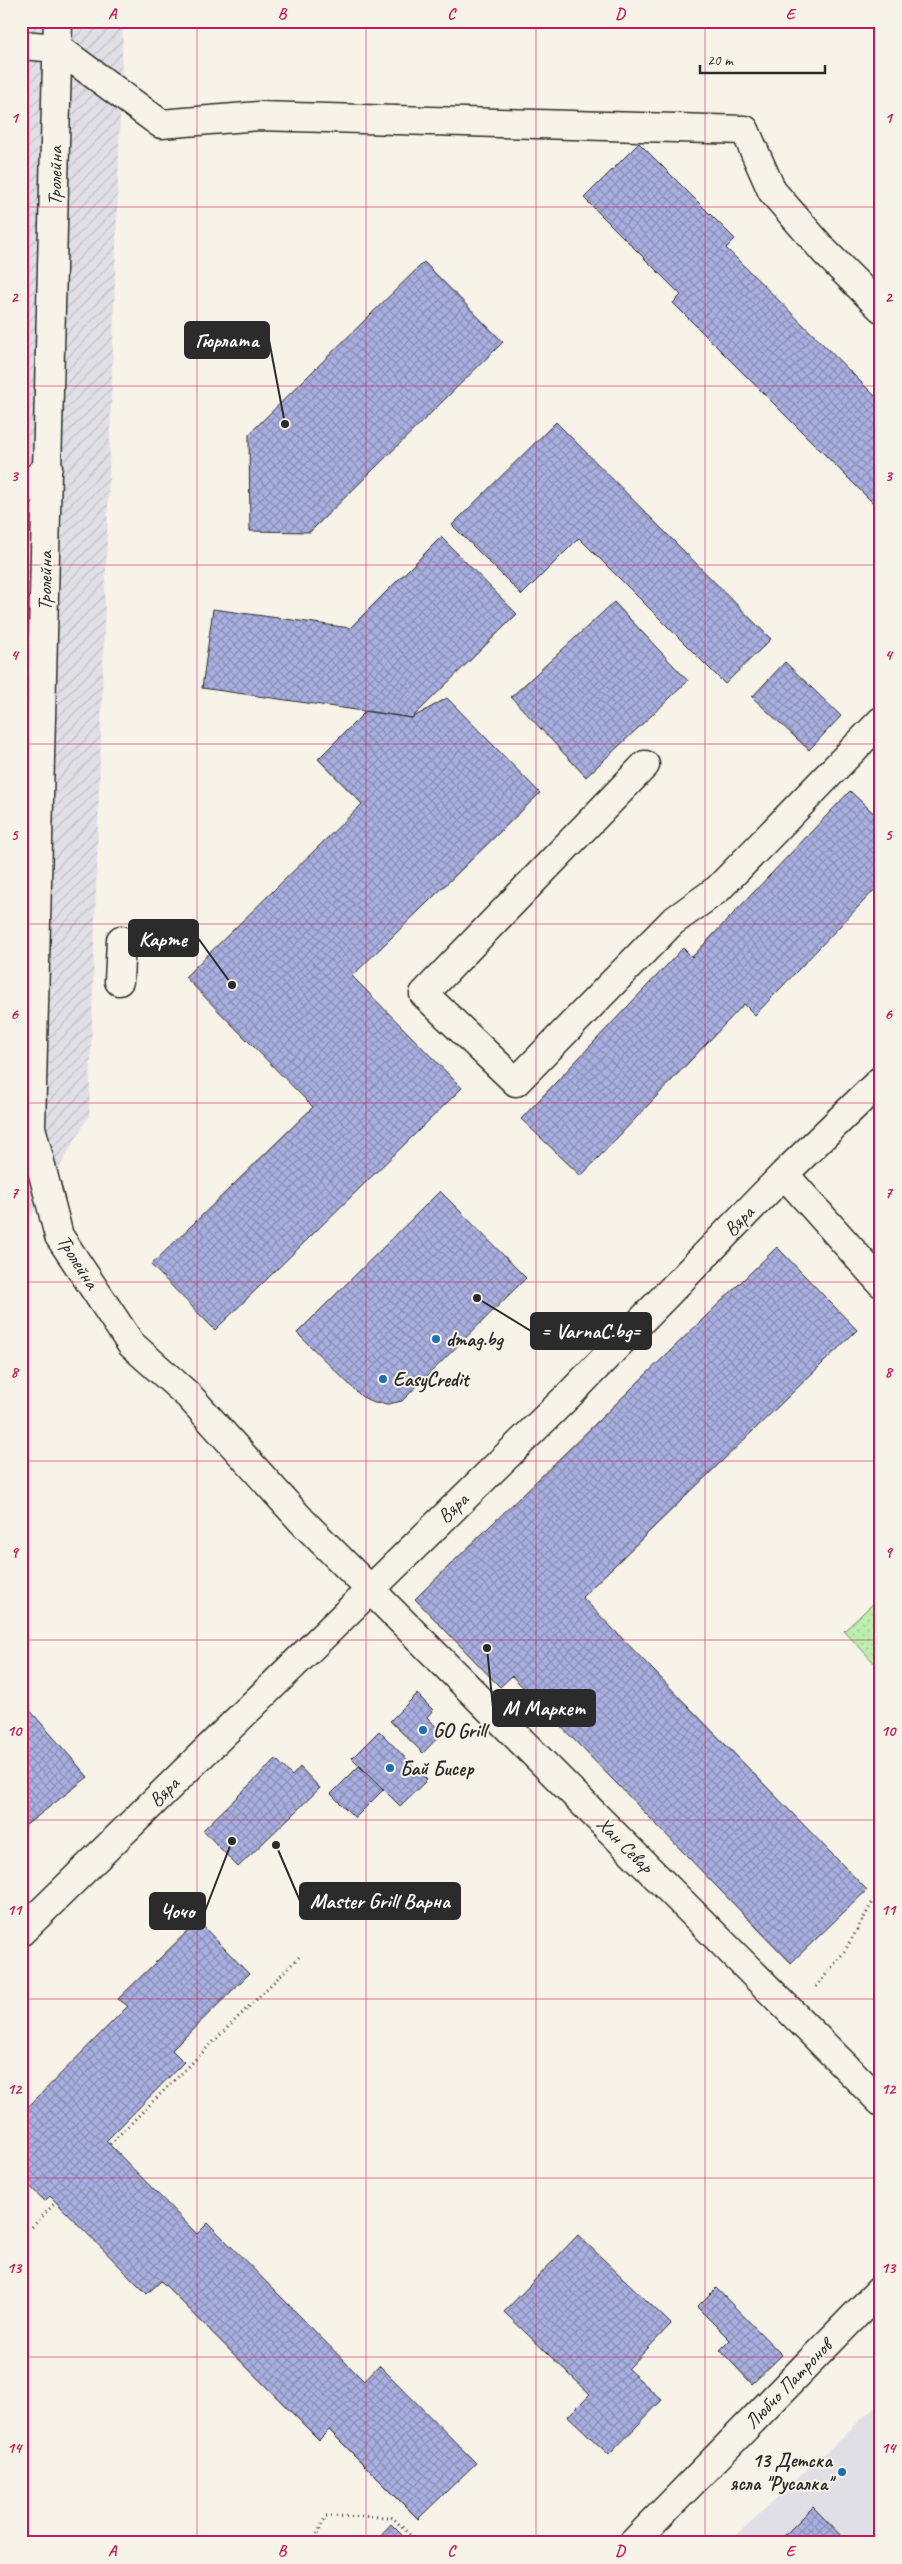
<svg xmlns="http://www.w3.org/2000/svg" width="902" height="2564" viewBox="0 0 902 2564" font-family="Caveat,sans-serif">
<defs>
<pattern id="industrial-furrows" width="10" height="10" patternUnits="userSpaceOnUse" patternTransform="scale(1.25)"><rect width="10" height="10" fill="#e0dfe6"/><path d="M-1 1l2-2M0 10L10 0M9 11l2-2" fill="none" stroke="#c0c0c5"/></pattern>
<pattern id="grass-dots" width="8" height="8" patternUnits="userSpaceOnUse" patternTransform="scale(1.25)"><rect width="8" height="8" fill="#bceead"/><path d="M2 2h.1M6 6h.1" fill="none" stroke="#a2cc95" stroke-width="1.8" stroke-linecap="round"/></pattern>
<pattern id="building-cross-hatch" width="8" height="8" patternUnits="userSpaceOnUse" patternTransform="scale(1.25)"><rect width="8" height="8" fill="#a9afe0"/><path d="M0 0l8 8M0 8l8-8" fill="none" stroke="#8a8fb6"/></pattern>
</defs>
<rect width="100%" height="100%" fill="#f7f3e8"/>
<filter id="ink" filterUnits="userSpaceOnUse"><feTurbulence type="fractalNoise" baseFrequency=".02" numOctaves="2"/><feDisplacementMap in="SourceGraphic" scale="10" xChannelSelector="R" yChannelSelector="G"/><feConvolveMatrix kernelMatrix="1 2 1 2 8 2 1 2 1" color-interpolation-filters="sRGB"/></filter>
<g filter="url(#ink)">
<path fill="#e0dfe6" d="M 881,2401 L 881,2543 L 728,2543 Z"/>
<path fill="url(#industrial-furrows)" d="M 21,21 L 123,21 L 89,1116 L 21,1233 Z"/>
<path fill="url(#grass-dots)" stroke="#748c6c" d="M 881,1596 L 881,1670 L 844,1631 Z"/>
<path fill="url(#building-cross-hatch)" stroke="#2b2b2b" d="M 639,143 L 735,239 L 726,248 L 881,402 L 881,511 L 673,303 L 681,295 L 584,198 Z
M 424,262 L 503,342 L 310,532 L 250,531 L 249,434 Z
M 556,422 L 771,639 L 725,684 L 579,538 L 522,595 L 452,525 Z
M 441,537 L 517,614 L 412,718 L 202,688 L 213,609 L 350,628 Z
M 614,602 L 688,681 L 586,777 L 511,697 Z
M 785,662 L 841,716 L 809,750 L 752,697 Z
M 447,698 L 540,793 L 352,976 L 462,1088 L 215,1330 L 151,1265 L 313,1107 L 185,977 L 362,804 L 318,759 L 366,711 L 412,718 Z
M 850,791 L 881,820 L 881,883 L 755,1015 L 744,1004 L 581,1176 L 521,1119 L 683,948 L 692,957 Z
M 440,1191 L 526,1278 L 402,1401 L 388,1404 L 374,1403 L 361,1396 L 297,1333 Z
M 777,1247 L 857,1330 L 582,1597 L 867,1890 L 791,1963 L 512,1676 L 500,1687 L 415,1599 Z
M 417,1694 L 433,1710 L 427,1717 L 442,1733 L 423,1753 L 390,1721 Z
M 21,1700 L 88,1777 L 21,1829 Z
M 379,1731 L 427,1780 L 400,1806 L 352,1758 Z
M 276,1759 L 292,1776 L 300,1767 L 320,1788 L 238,1867 L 203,1830 Z
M 359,1766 L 383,1790 L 355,1818 L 331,1794 Z
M 198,1921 L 249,1974 L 172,2050 L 184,2062 L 106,2141 L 197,2234 L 208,2223 L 364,2381 L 379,2365 L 476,2463 L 418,2519 L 329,2430 L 319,2440 L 161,2281 L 147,2294 L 50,2196 L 45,2201 L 21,2178 L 21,2114 L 128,2006 L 118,1999 Z
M 578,2235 L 671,2324 L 628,2369 L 662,2400 L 609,2455 L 568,2416 L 590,2394 L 504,2312 Z
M 716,2288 L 782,2355 L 752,2384 L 720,2350 L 730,2340 L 697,2307 Z
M 813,2507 L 848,2543 L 777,2543 Z
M 391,2524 L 410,2543 L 373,2543 Z"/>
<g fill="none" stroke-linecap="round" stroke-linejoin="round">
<defs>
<path id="minor" d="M 58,21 L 31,1127 L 59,1236 L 131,1344 L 189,1396 L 302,1521 L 881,2102
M 21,45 L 58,48 L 161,124 L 259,116 L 745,130 L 772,191 L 825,252 L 881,308
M 21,492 L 48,467
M 645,765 L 424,994 L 516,1082 L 672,922 L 718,889 L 881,721
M 119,981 L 121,940
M 784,1174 L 881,1283
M 21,1932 L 571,1393 L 784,1174 L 881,1080
M 633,2543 L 881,2289"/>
</defs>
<use href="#minor" stroke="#2b2b2b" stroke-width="31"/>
<path stroke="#2b2b2b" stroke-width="3" stroke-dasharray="1 4" stroke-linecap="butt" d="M 816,1987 L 844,1952 L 881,1888
M 110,2144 L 299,1957
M 32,2227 L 56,2202
M 313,2543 L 326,2516 L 392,2517 L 418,2543"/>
<use href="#minor" stroke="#f7f3e8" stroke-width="28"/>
</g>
</g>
<path fill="none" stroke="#c2185b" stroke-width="1" stroke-opacity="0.55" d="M 197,21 L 197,2543M 366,21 L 366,2543M 536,21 L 536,2543M 705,21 L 705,2543M 21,207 L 881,207M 21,386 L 881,386M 21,565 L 881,565M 21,744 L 881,744M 21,924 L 881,924M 21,1103 L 881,1103M 21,1282 L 881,1282M 21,1461 L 881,1461M 21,1640 L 881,1640M 21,1820 L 881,1820M 21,1999 L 881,1999M 21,2178 L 881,2178M 21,2357 L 881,2357"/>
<g fill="#1f6fb2" stroke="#f7f3e8" stroke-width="2">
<circle cx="436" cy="1339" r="5"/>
<circle cx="383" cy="1379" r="5"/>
<circle cx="423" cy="1730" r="5"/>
<circle cx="390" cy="1768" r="5"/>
<circle cx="842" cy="2472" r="5"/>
</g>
<g text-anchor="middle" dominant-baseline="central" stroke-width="4" stroke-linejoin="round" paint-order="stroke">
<g font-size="20" fill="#2b2b2b" stroke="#f7f3e8">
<text transform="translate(55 176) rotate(-89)">Тролейна</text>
<text transform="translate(45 581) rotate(-89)">Тролейна</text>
<text transform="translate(739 1221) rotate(-46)">Вяра</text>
<text transform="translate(78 1262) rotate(58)">Тролейна</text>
<text transform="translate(453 1508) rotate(-44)">Вяра</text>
<text transform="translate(164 1792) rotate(-45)">Вяра</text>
<text transform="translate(625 1845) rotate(45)">Хан Севар</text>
<text transform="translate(788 2384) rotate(-46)">Любчо Патронов</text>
</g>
<g font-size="20" font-weight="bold" fill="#2b2b2b" stroke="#f7f3e8" text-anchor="start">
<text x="446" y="1339">dmag.bg</text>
<text x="393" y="1379">EasyCredit</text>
<text x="433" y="1730">GO Grill</text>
<text x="400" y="1768">Бай Бисер</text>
<text x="832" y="2460" text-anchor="end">13 Детска<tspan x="832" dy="23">ясла "Русалка"</tspan></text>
</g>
</g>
<path fill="none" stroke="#2b2b2b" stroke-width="2" d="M285 424L269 340M232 985L198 938M477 1298L531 1331M487 1648L493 1708M276 1845L300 1901M232 1841L205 1911"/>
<g fill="#2b2b2b" stroke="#f7f3e8" stroke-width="2">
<circle cx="285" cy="424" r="5"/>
<circle cx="232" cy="985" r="5"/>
<circle cx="477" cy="1298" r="5"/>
<circle cx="487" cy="1648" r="5"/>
<circle cx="276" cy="1845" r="5"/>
<circle cx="232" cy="1841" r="5"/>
</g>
<g fill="#2b2b2b" stroke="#2b2b2b" stroke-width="2">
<rect x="185" y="322" width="84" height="36" rx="5"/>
<rect x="129" y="920" width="69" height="36" rx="5"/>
<rect x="531" y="1313" width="120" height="36" rx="5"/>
<rect x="493" y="1690" width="102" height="36" rx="5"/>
<rect x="300" y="1883" width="160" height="36" rx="5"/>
<rect x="150" y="1893" width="55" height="36" rx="5"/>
</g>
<g font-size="21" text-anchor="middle" font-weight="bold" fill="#fff">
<text x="227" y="347">Гюрлата</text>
<text x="163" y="946">Карте</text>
<text x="591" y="1338">= VarnaC.bg=</text>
<text x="544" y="1715">М Маркет</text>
<text x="380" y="1908">Master Grill Варна</text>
<text x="177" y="1918">Чочо</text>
</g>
<rect width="902" height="2564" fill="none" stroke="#f7f3e8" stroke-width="55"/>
<path d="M700 65v8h125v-8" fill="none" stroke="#2b2b2b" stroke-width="2.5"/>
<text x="707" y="65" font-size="15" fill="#2b2b2b" stroke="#f7f3e8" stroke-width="4" paint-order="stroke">20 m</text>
<rect x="28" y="28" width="846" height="2508" fill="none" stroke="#c2185b" stroke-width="2"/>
<g font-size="16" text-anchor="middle" font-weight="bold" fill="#c2185b">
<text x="112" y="19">A</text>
<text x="282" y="19">B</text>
<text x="451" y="19">C</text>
<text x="620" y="19">D</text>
<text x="790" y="19">E</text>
<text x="14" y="123">1</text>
<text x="888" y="123">1</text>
<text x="14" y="302">2</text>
<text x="888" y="302">2</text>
<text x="14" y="481">3</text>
<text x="888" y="481">3</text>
<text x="14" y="660">4</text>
<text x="888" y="660">4</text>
<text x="14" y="840">5</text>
<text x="888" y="840">5</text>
<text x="14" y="1019">6</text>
<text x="888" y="1019">6</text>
<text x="14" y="1198">7</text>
<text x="888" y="1198">7</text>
<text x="14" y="1377">8</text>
<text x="888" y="1377">8</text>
<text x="14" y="1557">9</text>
<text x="888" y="1557">9</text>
<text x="14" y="1736">10</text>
<text x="888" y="1736">10</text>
<text x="14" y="1915">11</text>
<text x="888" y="1915">11</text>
<text x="14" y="2094">12</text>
<text x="888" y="2094">12</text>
<text x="14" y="2273">13</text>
<text x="888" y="2273">13</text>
<text x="14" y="2453">14</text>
<text x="888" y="2453">14</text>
<text x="112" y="2556">A</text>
<text x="282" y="2556">B</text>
<text x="451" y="2556">C</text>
<text x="620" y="2556">D</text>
<text x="790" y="2556">E</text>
</g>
</svg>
